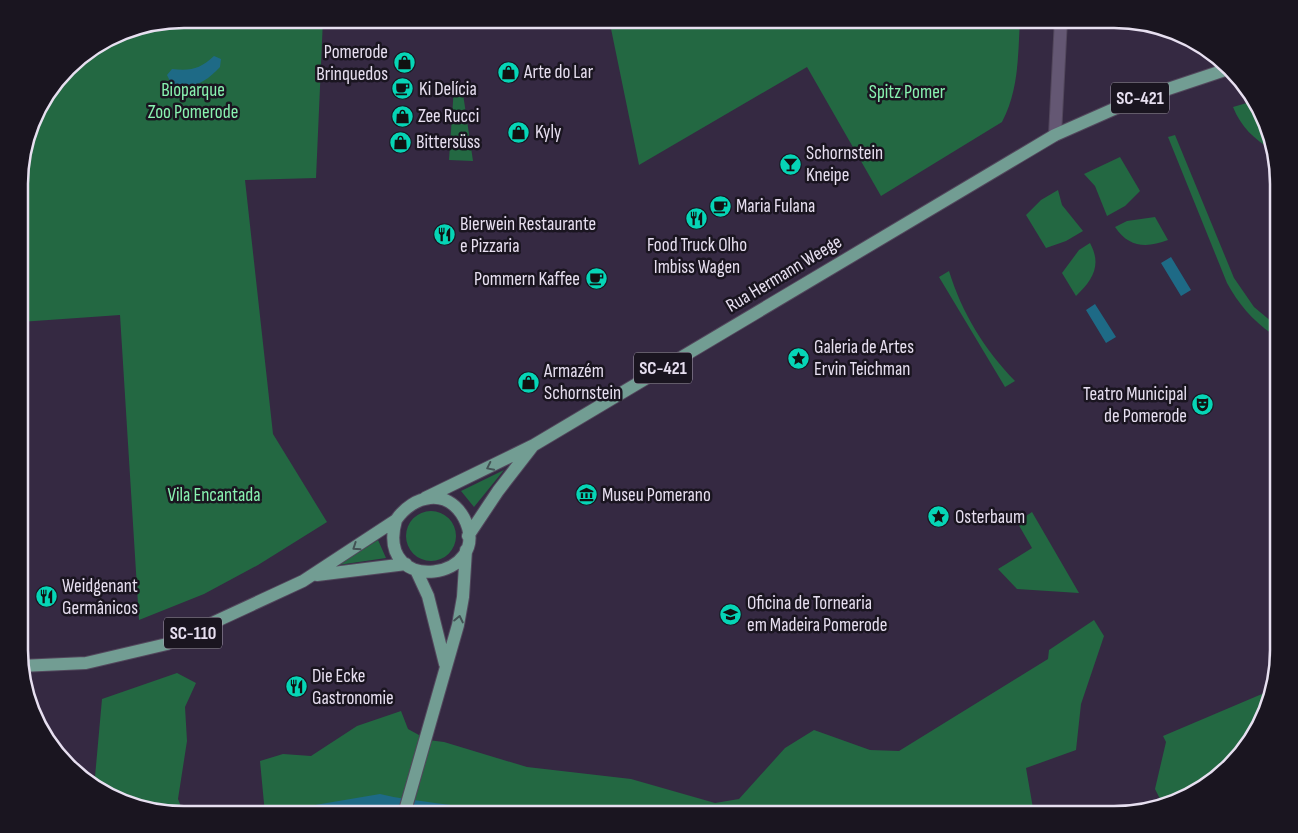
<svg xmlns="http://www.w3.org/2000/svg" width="1298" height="833" viewBox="0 0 1298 833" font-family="'Sofia Sans Condensed',sans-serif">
<rect width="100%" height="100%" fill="#352942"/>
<path fill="#236842" d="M 183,19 L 323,19 L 316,178 L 245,180 L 273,434 L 327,522 L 258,565 L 204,594 L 139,620 L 120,315 L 20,322 L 20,162 L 36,110 L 75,60 L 120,31 Z
M 609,19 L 1020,19 C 1018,55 1019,90 1002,122 L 881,196 L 807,67 L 639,165 Z
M 454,87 L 462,87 L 473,161 L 449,160 Z
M 1257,100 L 1257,101 L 1272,150 C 1254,139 1241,127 1233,107 Z
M 1175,135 L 1234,278 L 1254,307 L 1279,328 L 1279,338 C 1256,325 1239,305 1227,283 L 1168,137 Z
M 1120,157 L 1140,191 L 1125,206 L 1107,216 L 1095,186 L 1084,174 Z
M 1058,190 L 1062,205 L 1083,231 L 1066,241 L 1046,248 L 1026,215 L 1041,200 Z
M 1155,217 L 1168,240 C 1147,248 1129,248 1115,227 L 1127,221 Z
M 1090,243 C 1102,265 1093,280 1076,296 L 1062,273 L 1079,250 Z
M 949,271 C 962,313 984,349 1015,381 L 1005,387 L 939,277 Z
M 504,470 L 474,507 L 461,491 Z
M406 536a25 25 0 1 1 50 0a25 25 0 1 1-50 0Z
M 1032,512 L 1079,593 L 1017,589 L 998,569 L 1032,548 L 1017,522 Z
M 378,540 L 386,558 L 338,565 Z
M 1094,620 L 1104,636 L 1081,704 L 1076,750 L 1026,768 L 1034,814 L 490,814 L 468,807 L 409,801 L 315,805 L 292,814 L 265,814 L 260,761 L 283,754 L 311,756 L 357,726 L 401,711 L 408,729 L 428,740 L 444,742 L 527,767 L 631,779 L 715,803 L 739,799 L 785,748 L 814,730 L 870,750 L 899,751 L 1048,659 L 1049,650 Z
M 177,673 L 196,683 L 185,707 L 187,741 L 178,799 L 184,814 L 131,806 L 94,788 L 102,699 Z
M 1269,691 L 1251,741 L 1197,792 L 1162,803 L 1155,789 L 1166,742 L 1163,736 Z"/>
<path fill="#1e6a86" d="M 141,27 L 131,30 L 73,61 L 120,31 Z
M 214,56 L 221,59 L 220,67 C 207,81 192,91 172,85 L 167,75 L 172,69 C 191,71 200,69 214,56 Z
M 1171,257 L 1191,290 L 1181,296 L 1161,263 Z
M 1095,304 L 1116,337 L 1106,343 L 1086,310 Z
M 380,794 C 416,803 454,802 490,814 L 292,814 L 315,805 Z"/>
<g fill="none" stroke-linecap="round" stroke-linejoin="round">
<defs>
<path id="street" d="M 1055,135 L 1061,19"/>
<path id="primary" d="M 425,498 L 534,445 L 1055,135 L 1132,101 L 1228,69
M 468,536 L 498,491 L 532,447
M 416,570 L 428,596 L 445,664
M 317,575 L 406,564
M 20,666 L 86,663 L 167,644 L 303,581 L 396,520 C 413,495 447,487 464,518 C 496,580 374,598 396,520
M 404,814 L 458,625 L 463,597 L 466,550"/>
</defs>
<use href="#street" stroke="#52475c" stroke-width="14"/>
<use href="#primary" stroke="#52475c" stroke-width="14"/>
<use href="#street" stroke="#645773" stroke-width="12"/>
<use href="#primary" stroke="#729d93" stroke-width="12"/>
</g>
<defs><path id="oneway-chevron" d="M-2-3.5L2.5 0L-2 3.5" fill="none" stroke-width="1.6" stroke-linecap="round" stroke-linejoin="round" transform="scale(1.25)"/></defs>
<g stroke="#425254">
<use href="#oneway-chevron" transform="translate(490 467) rotate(154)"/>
<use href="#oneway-chevron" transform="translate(356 547) rotate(146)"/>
<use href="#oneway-chevron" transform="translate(459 619) rotate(-78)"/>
</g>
<defs>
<symbol id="shop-disc" viewBox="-11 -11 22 22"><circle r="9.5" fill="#06d5b6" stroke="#1a1520"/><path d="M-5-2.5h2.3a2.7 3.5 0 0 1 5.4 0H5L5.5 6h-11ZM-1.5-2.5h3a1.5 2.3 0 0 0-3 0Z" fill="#111"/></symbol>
<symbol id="cafe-disc" viewBox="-11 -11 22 22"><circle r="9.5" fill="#06d5b6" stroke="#1a1520"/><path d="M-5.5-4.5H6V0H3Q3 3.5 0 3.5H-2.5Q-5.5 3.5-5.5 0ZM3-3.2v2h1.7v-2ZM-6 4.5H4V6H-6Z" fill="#111"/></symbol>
<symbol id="bar-disc" viewBox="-11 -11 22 22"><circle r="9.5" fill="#06d5b6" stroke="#1a1520"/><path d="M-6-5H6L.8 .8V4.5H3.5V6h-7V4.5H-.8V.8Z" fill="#111"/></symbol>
<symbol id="restaurant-disc" viewBox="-11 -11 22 22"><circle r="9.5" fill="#06d5b6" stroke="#1a1520"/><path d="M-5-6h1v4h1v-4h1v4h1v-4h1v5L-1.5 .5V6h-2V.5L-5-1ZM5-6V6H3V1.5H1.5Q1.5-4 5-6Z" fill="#111"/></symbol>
<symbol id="sight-disc" viewBox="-11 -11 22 22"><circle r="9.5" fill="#06d5b6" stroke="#1a1520"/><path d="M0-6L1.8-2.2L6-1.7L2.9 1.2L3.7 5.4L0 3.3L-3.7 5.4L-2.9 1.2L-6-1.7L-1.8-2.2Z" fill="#111"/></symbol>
<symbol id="theatre-disc" viewBox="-11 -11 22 22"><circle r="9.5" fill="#06d5b6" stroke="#1a1520"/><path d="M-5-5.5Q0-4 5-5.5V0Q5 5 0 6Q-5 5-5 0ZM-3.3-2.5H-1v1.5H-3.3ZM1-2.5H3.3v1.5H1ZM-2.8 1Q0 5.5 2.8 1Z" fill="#111"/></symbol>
<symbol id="museum-disc" viewBox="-11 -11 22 22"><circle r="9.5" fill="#06d5b6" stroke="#1a1520"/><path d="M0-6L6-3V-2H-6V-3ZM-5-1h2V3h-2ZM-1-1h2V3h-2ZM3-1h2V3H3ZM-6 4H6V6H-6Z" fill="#111"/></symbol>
<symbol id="university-disc" viewBox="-11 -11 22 22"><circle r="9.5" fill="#06d5b6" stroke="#1a1520"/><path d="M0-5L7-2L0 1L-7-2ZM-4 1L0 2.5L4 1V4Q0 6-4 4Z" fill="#111"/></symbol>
</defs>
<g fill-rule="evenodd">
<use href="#shop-disc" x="392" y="50" width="25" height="25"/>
<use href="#shop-disc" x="496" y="60" width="25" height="25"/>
<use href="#cafe-disc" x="390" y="76" width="25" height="25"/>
<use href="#shop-disc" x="390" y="104" width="25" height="25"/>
<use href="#shop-disc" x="506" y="120" width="25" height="25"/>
<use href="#shop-disc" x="388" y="130" width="25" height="25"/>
<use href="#bar-disc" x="778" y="152" width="25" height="25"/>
<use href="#cafe-disc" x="708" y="194" width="25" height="25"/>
<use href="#restaurant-disc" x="684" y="206" width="25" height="25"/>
<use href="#restaurant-disc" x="432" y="222" width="25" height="25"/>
<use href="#cafe-disc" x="584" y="266" width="25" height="25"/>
<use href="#sight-disc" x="786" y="346" width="25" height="25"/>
<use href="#shop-disc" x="516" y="370" width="25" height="25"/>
<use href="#theatre-disc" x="1190" y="392" width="25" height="25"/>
<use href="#museum-disc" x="574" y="482" width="25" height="25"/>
<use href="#sight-disc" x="926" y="504" width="25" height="25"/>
<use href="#restaurant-disc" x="34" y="584" width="25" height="25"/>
<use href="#university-disc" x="718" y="602" width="25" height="25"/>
<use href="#restaurant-disc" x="284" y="674" width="25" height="25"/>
</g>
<g text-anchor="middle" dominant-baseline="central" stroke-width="5" stroke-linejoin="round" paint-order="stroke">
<g fill="#1a1520" stroke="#aaa2b2" stroke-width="1">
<rect x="1111" y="82.5" width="58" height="31" rx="4"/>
<rect x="634" y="352.5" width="58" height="31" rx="4"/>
<rect x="164" y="617.5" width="58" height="31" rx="4"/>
</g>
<g font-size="18" font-weight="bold" fill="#e7dff0">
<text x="1140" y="98">SC-421</text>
<text x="663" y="368">SC-421</text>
<text x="193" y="633">SC-110</text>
</g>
<g font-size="19" fill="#e7dff0" stroke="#1a1520" text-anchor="start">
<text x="388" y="52" text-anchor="end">Pomerode<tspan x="388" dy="22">Brinquedos</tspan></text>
<text x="524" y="72">Arte do Lar</text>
<text x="419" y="89">Ki Delícia</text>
<text x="418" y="116">Zee Rucci</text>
<text x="535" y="132">Kyly</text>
<text x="416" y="142">Bittersüss</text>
<text x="806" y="153">Schornstein<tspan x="806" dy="22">Kneipe</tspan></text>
<text x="736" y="206">Maria Fulana</text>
<text x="460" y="224">Bierwein Restaurante<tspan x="460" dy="22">e Pizzaria</tspan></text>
<text x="697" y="245" text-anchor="middle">Food Truck Olho<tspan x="697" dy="22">Imbiss Wagen</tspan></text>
<text x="580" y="279" text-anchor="end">Pommern Kaffee</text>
<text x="814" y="347">Galeria de Artes<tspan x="814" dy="22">Ervin Teichman</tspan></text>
<text x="544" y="371">Armazém<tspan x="544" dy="22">Schornstein</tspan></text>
<text x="1187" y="394" text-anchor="end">Teatro Municipal<tspan x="1187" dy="22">de Pomerode</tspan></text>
<text x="602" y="495">Museu Pomerano</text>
<text x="955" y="517">Osterbaum</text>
<text x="62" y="586">Weidgenant<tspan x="62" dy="22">Germânicos</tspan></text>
<text x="747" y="603">Oficina de Tornearia<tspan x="747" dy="22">em Madeira Pomerode</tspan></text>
<text x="312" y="676">Die Ecke<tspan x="312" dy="22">Gastronomie</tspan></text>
</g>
<g font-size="19" fill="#88f2b0" stroke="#1a1520">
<text x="193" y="90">Bioparque<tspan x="193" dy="22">Zoo Pomerode</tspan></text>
<text x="907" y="92">Spitz Pomer</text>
<text x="214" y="495">Vila Encantada</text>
</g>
<g font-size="19" fill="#e7dff0" stroke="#1a1520">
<text transform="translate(784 274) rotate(-31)">Rua Hermann Weege</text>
</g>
</g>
<path d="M0 0H1298V833H0ZM184 28H1114A156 156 0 0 1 1270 184V650A156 156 0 0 1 1114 806H184A156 156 0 0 1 28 650V184A156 156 0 0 1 184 28Z" fill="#1a1520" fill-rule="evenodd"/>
<path fill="none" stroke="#e7dff0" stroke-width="2.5" d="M184 28H1114A156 156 0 0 1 1270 184V650A156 156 0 0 1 1114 806H184A156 156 0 0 1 28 650V184A156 156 0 0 1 184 28Z"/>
</svg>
